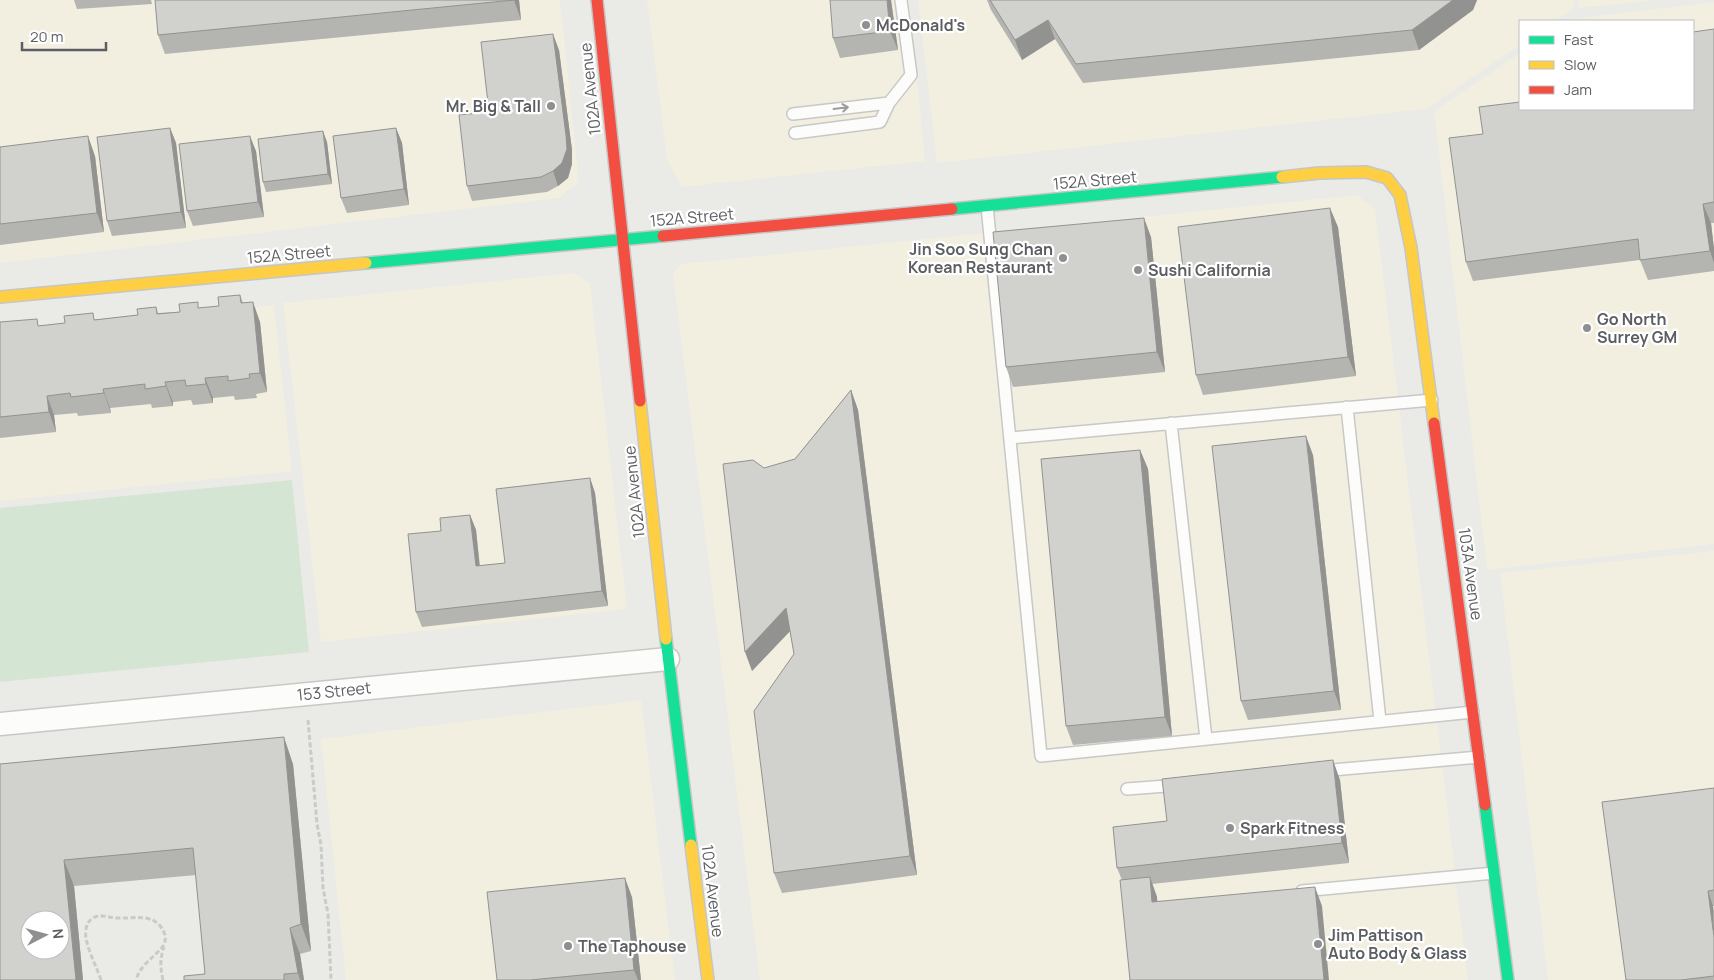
<svg xmlns="http://www.w3.org/2000/svg" width="1714" height="980" viewBox="0 0 1714 980" font-family="Manrope,sans-serif">
<rect width="100%" height="100%" fill="#eaeae6"/>
<path fill="#f2efe0" d="M 0,0 L 560,0 L 579,182 L 559,198 L 0,263 Z
M 647,0 L 909,0 L 925,161 L 682,187 L 667,160 Z
M 918,0 L 1573,0 L 1574,9 L 1555,21 L 1520,21 L 1520,45 L 1426,109 L 937,163 Z
M 1578,0 L 1657,0 L 1579,8 Z
M 1714,2 L 1714,544 L 1487,570 L 1434,111 L 1520,53 L 1520,109 L 1693,109 L 1693,21 L 1567,21 L 1571,19 Z
M 1357,195 L 1375,209 L 1378,233 L 1468,980 L 760,980 L 673,273 L 681,264 Z
M 574,273 L 590,284 L 627,609 L 321,642 L 283,303 Z
M 274,305 L 292,471 L 0,501 L 0,335 Z
M 1714,551 L 1714,980 L 1548,980 L 1500,573 Z
M 641,700 L 675,980 L 346,980 L 321,739 Z"/>
<path fill="#d5e5d4" d="M 292,480 L 309,652 L 0,682 L 0,508 Z"/>
<g fill="none" stroke-linecap="round" stroke-linejoin="round">
<defs>
<path id="lane" d="M 793,114 L 889,103 L 911,75 L 901,0
M 795,133 L 880,122 L 889,103
M 987,206 L 1041,756 L 1473,712
M 1347,407 L 1380,721
M 1171,423 L 1206,739
M 1010,438 L 1432,400
M 1321,771 L 1479,757
M 1127,789 L 1179,785
M 1302,891 L 1494,873"/>
<path id="street" d="M 0,724 L 668,659"/>
<path id="fast" d="M 952,209 L 1282,177
M 366,263 L 663,236
M 666,639 L 691,845
M 1485,805 L 1508,980"/>
<path id="slow" d="M 1282,177 L 1319,173 L 1366,172 L 1387,178 L 1400,195 L 1411,248 L 1434,423
M 0,297 L 366,263
M 640,401 L 666,639
M 691,845 L 708,980"/>
<path id="jam" d="M 597,0 L 640,401
M 663,236 L 952,209
M 1434,423 L 1485,805"/>
</defs>
<use href="#lane" stroke="#c8c8c7" stroke-width="14"/>
<use href="#street" stroke="#c8c8c7" stroke-width="25"/>
<use href="#fast" stroke="#c6c6c6" stroke-width="14"/>
<use href="#slow" stroke="#c6c6c6" stroke-width="14"/>
<use href="#jam" stroke="#c6c6c6" stroke-width="14"/>
<path stroke="#c9cbc9" stroke-width="3" stroke-dasharray="5 2.5" stroke-linecap="butt" d="M 308,720 L 317,824 L 321,845 L 323,888 L 328,914 L 331,980
M 101,980 C 97,967 83,942 86,929 C 87,923 90,919 95,917 C 102,914 110,918 118,918 C 133,919 150,913 161,927 C 164,931 166,936 165,941 C 164,952 141,961 136,980
M 163,980 C 160,968 160,958 164,947"/>
<use href="#lane" stroke="#fcfcfb" stroke-width="11"/>
<use href="#street" stroke="#fcfcfb" stroke-width="22"/>
<use href="#fast" stroke="#16e098" stroke-width="11"/>
<use href="#slow" stroke="#ffcf43" stroke-width="11"/>
<use href="#jam" stroke="#f24e42" stroke-width="11"/>
</g>
<path fill="#b4b4b1" d="M 74,0 L 151,0 L 152,4 L 77,9 Z
M 155,0 L 519,0 L 521,20 L 165,54 L 158,35 Z
M 891,0 L 898,50 L 840,58 L 833,38 Z
M 987,0 L 1477,0 L 1473,10 L 1419,50 L 1083,83 L 1055,39 L 1022,60 L 991,10 Z
M 1714,29 L 1714,223 L 1711,223 L 1714,249 L 1714,271 L 1648,280 L 1640,260 L 1473,281 L 1466,262 L 1693,109 Z
M 559,50 L 572,150 L 572,164 L 568,178 L 558,186 L 547,192 L 472,201 L 467,186 L 489,112 Z
M 170,128 L 176,143 L 186,228 L 112,236 L 107,221 Z
M 396,128 L 402,143 L 409,205 L 347,213 L 341,198 Z
M 327,142 L 332,184 L 266,192 L 263,182 Z
M 0,147 L 95,156 L 104,232 L 0,245 Z
M 256,151 L 264,217 L 193,226 L 187,211 Z
M 1338,227 L 1356,376 L 1203,395 L 1196,375 Z
M 1151,237 L 1165,372 L 1013,387 L 1006,367 Z
M 240,295 L 243,303 L 260,322 L 267,392 L 256,394 L 257,398 L 235,400 L 234,396 L 213,398 L 213,403 L 193,405 L 191,400 L 173,402 L 173,406 L 152,408 L 151,404 L 110,408 L 111,413 L 78,416 L 77,413 L 54,415 L 56,432 L 0,438 L 0,322 L 40,326 L 138,315 L 156,307 L 158,313 L 180,312 L 200,308 L 219,306 Z
M 851,390 L 858,410 L 917,875 L 782,893 L 774,873 L 794,654 L 790,631 L 752,671 L 764,468 L 795,459 Z
M 1140,450 L 1148,469 L 1172,736 L 1073,745 L 1066,726 Z
M 1313,455 L 1341,710 L 1248,720 L 1241,701 Z
M 590,478 L 595,493 L 608,606 L 422,627 L 416,612 L 441,531 L 470,515 L 476,530 L 480,566 L 505,563 Z
M 0,764 L 293,764 L 311,951 L 300,954 L 304,980 L 184,980 L 205,974 L 196,875 L 74,886 L 83,980 L 0,980 Z
M 1340,780 L 1349,863 L 1152,884 L 1157,897 L 1157,901 L 1322,906 L 1130,980 L 1122,880 L 1117,868 L 1167,821 Z
M 1714,788 L 1714,906 L 1713,906 L 1714,911 L 1714,980 L 1626,980 Z
M 632,897 L 641,980 L 497,980 Z"/>
<path fill="#929290" d="M 514,0 L 519,0 L 521,20 Z
M 887,0 L 891,0 L 898,50 L 890,31 Z
M 1453,0 L 1477,0 L 1473,10 L 1419,50 L 1412,30 Z
M 1048,20 L 1055,39 L 1022,60 L 1015,40 Z
M 553,34 L 559,50 L 572,150 L 572,164 L 568,178 L 558,186 L 553,171 Z
M 170,128 L 176,143 L 186,228 L 181,212 Z
M 396,128 L 402,143 L 409,205 L 404,189 Z
M 323,131 L 327,142 L 332,184 L 328,174 Z
M 88,136 L 95,156 L 104,232 L 97,213 Z
M 250,136 L 256,151 L 264,217 L 258,202 Z
M 1703,204 L 1711,223 L 1714,249 L 1714,263 L 1710,251 Z
M 1330,208 L 1338,227 L 1356,376 L 1348,357 Z
M 1144,218 L 1151,237 L 1165,372 L 1157,352 Z
M 253,302 L 260,322 L 267,392 L 260,373 Z
M 205,378 L 213,398 L 213,403 L 206,384 Z
M 165,382 L 173,402 L 173,406 L 166,386 Z
M 103,389 L 110,408 L 111,413 L 104,393 Z
M 851,390 L 858,410 L 917,875 L 910,856 Z
M 47,396 L 54,415 L 56,432 L 49,412 Z
M 1306,436 L 1313,455 L 1341,710 L 1334,691 Z
M 1140,450 L 1148,469 L 1172,736 L 1165,717 Z
M 590,478 L 595,493 L 608,606 L 602,591 Z
M 470,515 L 476,530 L 481,581 L 476,566 Z
M 786,608 L 794,627 L 752,671 L 745,652 Z
M 284,737 L 293,764 L 311,951 L 301,924 Z
M 1333,760 L 1340,780 L 1349,863 L 1342,843 Z
M 64,860 L 74,886 L 83,980 L 76,980 Z
M 1150,877 L 1157,897 L 1159,921 L 1152,902 Z
M 625,878 L 632,897 L 641,980 L 638,980 L 634,970 Z
M 1315,887 L 1322,906 L 1329,980 L 1324,980 Z
M 1708,891 L 1713,906 L 1714,937 Z
M 290,928 L 300,954 L 304,980 L 300,980 L 298,973 Z"/>
<path fill="#d1d1ce" stroke="#929290" fill-rule="evenodd" d="M 155,0 L 514,0 L 158,35 Z
M 830,0 L 887,0 L 890,31 L 833,38 Z
M 990,0 L 1453,0 L 1412,30 L 1076,64 L 1048,20 L 1015,40 Z
M 1714,29 L 1714,202 L 1703,204 L 1710,251 L 1640,260 L 1638,239 L 1466,262 L 1449,138 L 1483,134 L 1479,107 L 1520,102 L 1520,109 L 1693,109 L 1693,32 Z
M 553,34 L 566,135 L 567,149 L 562,163 L 553,171 L 541,177 L 467,186 L 459,115 L 489,112 L 481,42 Z
M 170,128 L 181,212 L 107,221 L 97,137 Z
M 396,128 L 404,189 L 341,198 L 333,136 Z
M 323,131 L 328,174 L 263,182 L 258,139 Z
M 88,136 L 97,213 L 0,224 L 0,147 Z
M 250,136 L 258,202 L 187,211 L 179,144 Z
M 1330,208 L 1348,357 L 1196,375 L 1178,227 Z
M 1144,218 L 1157,352 L 1006,367 L 993,232 Z
M 240,295 L 241,303 L 253,302 L 260,373 L 249,374 L 250,378 L 228,381 L 228,376 L 205,378 L 206,384 L 186,386 L 185,380 L 165,382 L 166,386 L 145,389 L 145,384 L 103,389 L 104,393 L 71,397 L 70,393 L 47,396 L 49,412 L 0,417 L 0,322 L 37,319 L 38,326 L 65,323 L 64,316 L 93,313 L 94,320 L 138,315 L 137,309 L 156,307 L 157,314 L 180,312 L 179,304 L 198,302 L 198,308 L 219,306 L 218,297 Z
M 851,390 L 910,856 L 774,873 L 754,711 L 794,654 L 786,608 L 745,652 L 723,464 L 753,460 L 764,468 L 795,459 Z
M 1306,436 L 1334,691 L 1241,701 L 1212,446 Z
M 1140,450 L 1165,717 L 1066,726 L 1041,459 Z
M 590,478 L 602,591 L 416,612 L 408,534 L 441,531 L 440,518 L 470,515 L 476,566 L 505,563 L 496,489 Z
M 284,737 L 301,924 L 290,928 L 298,973 L 284,974 L 284,980 L 184,980 L 184,976 L 205,974 L 193,848 L 64,860 L 76,980 L 0,980 L 0,764 ZM 30,920 L 60,920 L 60,950 L 30,950 Z
M 1333,760 L 1342,843 L 1117,868 L 1113,827 L 1167,821 L 1162,779 Z
M 1714,788 L 1714,890 L 1708,891 L 1714,937 L 1714,976 L 1681,980 L 1626,980 L 1602,802 Z
M 1150,877 L 1152,902 L 1315,887 L 1324,980 L 1130,980 L 1120,880 Z
M 625,878 L 634,970 L 530,980 L 497,980 L 487,892 Z"/>
<defs><path id="oneway-shaft" d="M-6 0H5M1.5-3L5.5 0L1.5 3" fill="none" stroke-width="1.6" stroke-linecap="round" stroke-linejoin="round" transform="scale(1.25)"/></defs>
<use stroke="#9c9d9f" href="#oneway-shaft" transform="translate(841 108) rotate(-7)"/>
<g fill="#8e8f90" stroke="#fff" stroke-width="2">
<circle cx="866" cy="25" r="5"/>
<circle cx="551" cy="106" r="5"/>
<circle cx="1063" cy="258" r="5"/>
<circle cx="1138" cy="270" r="5"/>
<circle cx="1587" cy="328" r="5"/>
<circle cx="1230" cy="828" r="5"/>
<circle cx="1318" cy="944" r="5"/>
<circle cx="568" cy="946" r="5"/>
</g>
<g text-anchor="middle" dominant-baseline="central" stroke-width="4.5" stroke-linejoin="round" paint-order="stroke">
<g font-size="16" font-weight="bold" fill="#5c5e62" stroke="#fff" text-anchor="start">
<text x="876" y="25">McDonald's</text>
<text x="541" y="106" text-anchor="end">Mr. Big &amp; Tall</text>
<text x="1053" y="249" text-anchor="end">Jin Soo Sung Chan<tspan x="1053" dy="18">Korean Restaurant</tspan></text>
<text x="1148" y="270">Sushi California</text>
<text x="1597" y="319">Go North<tspan x="1597" dy="18">Surrey GM</tspan></text>
<text x="1240" y="828">Spark Fitness</text>
<text x="1328" y="935">Jim Pattison<tspan x="1328" dy="18">Auto Body &amp; Glass</tspan></text>
<text x="578" y="946">The Taphouse</text>
</g>
<g font-size="16" fill="#5c5e62" stroke="#fff">
<text transform="translate(590 89) rotate(-96)">102A Avenue</text>
<text transform="translate(1095 180) rotate(-5)">152A Street</text>
<text transform="translate(692 217) rotate(-5)">152A Street</text>
<text transform="translate(289 254) rotate(-5)">152A Street</text>
<text transform="translate(634 492) rotate(-96)">102A Avenue</text>
<text transform="translate(1471 574) rotate(82)">103A Avenue</text>
<text transform="translate(334 691) rotate(-6)">153 Street</text>
<text transform="translate(713 891) rotate(83)">102A Avenue</text>
</g>
</g>
<rect x="1519" y="20" width="175" height="90" fill="#ffffff" stroke="#bebfc0"/>
<rect x="1529" y="36" width="25" height="8" fill="#16e098" stroke="#bebfc0"/>
<text x="1564" y="45" font-size="15" fill="#5c5e62">Fast</text>
<rect x="1529" y="61" width="25" height="8" fill="#ffcf43" stroke="#bebfc0"/>
<text x="1564" y="70" font-size="15" fill="#5c5e62">Slow</text>
<rect x="1529" y="86" width="25" height="8" fill="#f24e42" stroke="#bebfc0"/>
<text x="1564" y="95" font-size="15" fill="#5c5e62">Jam</text>
<g transform="translate(45 935) rotate(84)"><circle r="24" fill="#ffffff" stroke="#bebfc0"/>
<path d="M0-4L9 19L0 12L-9 19Z" fill="#8e8f90"/>
<text y="-8" font-size="14" font-weight="bold" text-anchor="middle" fill="#5c5e62">N</text>
</g>
<path d="M22 42v8h84v-8" fill="none" stroke="#5c5e62" stroke-width="2.5"/>
<text x="30" y="42" font-size="15" fill="#5c5e62" stroke="#ffffff" stroke-width="4" paint-order="stroke">20 m</text>
</svg>
